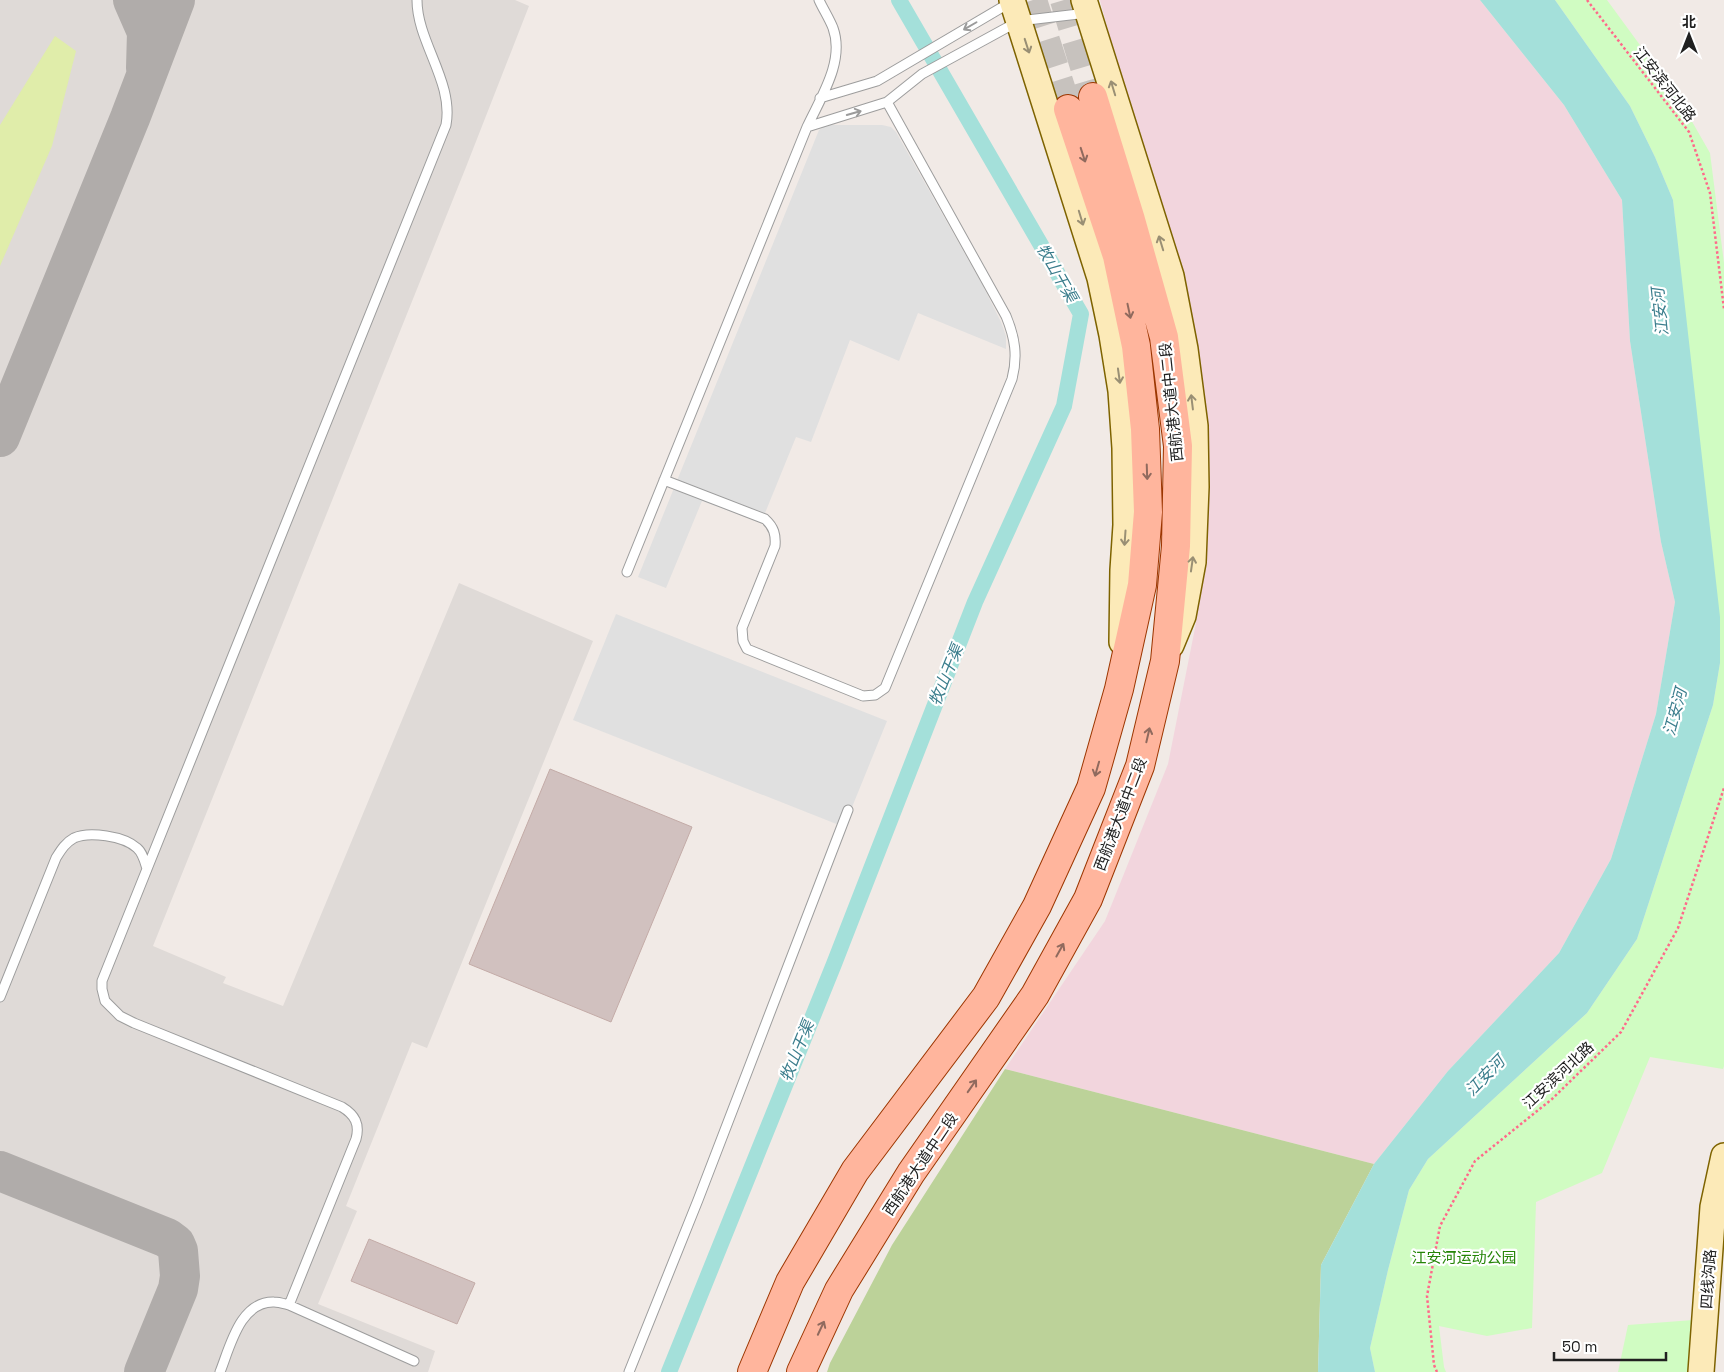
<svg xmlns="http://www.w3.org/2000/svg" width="1724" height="1372" viewBox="0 0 1724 1372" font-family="'Space Grotesk','Noto Sans SC',sans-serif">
<rect width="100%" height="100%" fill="#f1eae6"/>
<path fill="#f2d5dd" d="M 1100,0 L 1480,0 L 1564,105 L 1622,200 L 1630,341 L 1661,542 L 1675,602 L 1656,714 L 1611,859 L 1559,953 L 1448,1071 L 1374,1164 L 1005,1069 L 1105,921 L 1168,764 L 1196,623 L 1203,445 L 1117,64 Z"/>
<path fill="#dfdad7" d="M 0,0 L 515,0 L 529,6 L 466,167 L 153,946 L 226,977 L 223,983 L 283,1006 L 459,583 L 593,641 L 427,1048 L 412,1042 L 346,1206 L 357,1211 L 318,1304 L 435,1351 L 428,1372 L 0,1372 Z"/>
<path fill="#e0edaa" d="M 55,36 L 76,51 L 52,146 L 0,266 L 0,125 Z"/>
<path fill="#bcd299" d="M 1005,1069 L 1374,1164 L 1321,1265 L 1318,1372 L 827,1372 L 830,1363 L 892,1245 Z"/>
<path fill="#d0fcc2" d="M 1555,0 L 1607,0 L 1678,97 L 1710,153 L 1724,263 L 1724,1066 L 1723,1069 L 1650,1057 L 1602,1173 L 1536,1202 L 1532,1328 L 1487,1336 L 1439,1326 L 1444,1367 L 1446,1372 L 1375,1372 L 1370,1348 L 1388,1270 L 1409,1190 L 1428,1159 L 1587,1013 L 1637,939 L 1713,705 L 1720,663 L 1673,200 L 1655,157 L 1630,106 Z
M 1693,1320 L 1688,1372 L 1618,1372 L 1628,1325 Z"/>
<path fill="#e0e0e0" d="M 826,125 L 882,125 L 891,127 L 896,132 L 982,284 L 1001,322 L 1006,336 L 1006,349 L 918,313 L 899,361 L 850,340 L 811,442 L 796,437 L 761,523 L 702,501 L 666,588 L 638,577 L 819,130 Z
M 616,614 L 887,721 L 844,827 L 573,720 Z"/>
<path fill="#a4e0da" d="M 1480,0 L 1555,0 L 1630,106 L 1655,157 L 1673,200 L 1720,617 L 1720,663 L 1713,705 L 1637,939 L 1587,1013 L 1428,1159 L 1409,1190 L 1388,1270 L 1370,1348 L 1375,1372 L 1318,1372 L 1321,1265 L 1374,1164 L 1448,1071 L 1559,953 L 1611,859 L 1656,714 L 1675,602 L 1661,542 L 1630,341 L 1622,200 L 1564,105 Z"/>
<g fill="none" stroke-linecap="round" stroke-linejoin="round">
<path stroke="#a4e0da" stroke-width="16" d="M 669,1372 L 834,964 L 975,602 L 1064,406 L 1081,314 L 899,0"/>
<path stroke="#b0acaa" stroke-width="40" d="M 133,0 L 147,32 L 146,68
M 0,437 L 130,118 L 175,0
M 0,1171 L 167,1238 L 175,1244 L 178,1251 L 180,1276 L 178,1289 L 144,1372"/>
</g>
<path fill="#d1c1bf" stroke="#c3aba7" d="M 550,769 L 692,827 L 611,1022 L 469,964 Z
M 369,1239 L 475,1283 L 457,1324 L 351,1281 Z"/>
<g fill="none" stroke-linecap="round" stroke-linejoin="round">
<path stroke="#c7c2be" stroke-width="28" stroke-dasharray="28 14" stroke-linecap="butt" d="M 1033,0 L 1068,109
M 1064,0 L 1093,97"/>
<defs>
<path id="lane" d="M 820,98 L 877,81 L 1011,2
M 807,127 L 887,102 L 922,74 L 1019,21 L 1087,13
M 664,480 L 765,519 C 774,527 776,535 775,546 L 742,628 L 743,641 L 747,649 L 863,696 L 875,695 L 885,688 L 1012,379 C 1018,356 1015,338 1006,316 L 887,102
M 627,572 L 807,127 C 821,97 845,61 833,28 C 829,18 823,9 819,0
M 147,869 L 446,125 C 454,82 417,42 417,0
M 0,997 L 56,858 C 61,850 65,843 74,838 C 89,831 124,836 137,848 C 143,853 145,862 147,869 L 102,981 L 102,989 L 105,1001 L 120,1016 L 134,1023 L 342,1107 C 355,1115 360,1124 356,1139 L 289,1305
M 220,1372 C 230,1347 240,1301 274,1302 C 279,1302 285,1304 289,1305 L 414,1361
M 629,1372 L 698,1200 L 848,810"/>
<path id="secondary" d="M 1012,0 L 1100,278 L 1112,335 L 1121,391 L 1125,448 L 1126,525 L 1123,570 L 1122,642
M 1084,0 L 1171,276 L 1185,349 L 1195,426 L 1196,487 L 1193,562 L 1183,616 L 1171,645
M 1701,1372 L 1713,1207 L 1724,1156"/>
<path id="primary" d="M 752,1372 L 790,1282 L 855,1171 L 986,997 L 1037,906 L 1091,788 L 1119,689 L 1142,585 L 1148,512 L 1145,429 L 1136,346 L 1117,256 L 1068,109
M 801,1372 L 839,1290 L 911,1173 L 1035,995 L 1088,899 L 1140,766 L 1165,661 L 1176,546 L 1178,446 L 1164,337 L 1131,220 L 1093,97"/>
</defs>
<use href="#lane" stroke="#9d9d9d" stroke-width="11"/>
<use href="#secondary" stroke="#7e6300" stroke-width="28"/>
<use href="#primary" stroke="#9c3600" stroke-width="30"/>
<path stroke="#ff698a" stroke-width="2.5" stroke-dasharray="2.5 2.5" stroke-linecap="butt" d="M 1587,0 L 1689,132 L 1710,193 L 1724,309
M 1437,1372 L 1434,1365 L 1427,1296 L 1440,1226 L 1475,1161 L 1552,1099 L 1621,1032 L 1678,928 L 1724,788"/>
<use href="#lane" stroke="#fff" stroke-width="9"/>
<use href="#secondary" stroke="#fceab8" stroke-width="25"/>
<use href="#primary" stroke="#ffb59d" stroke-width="28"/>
</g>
<defs><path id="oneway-shaft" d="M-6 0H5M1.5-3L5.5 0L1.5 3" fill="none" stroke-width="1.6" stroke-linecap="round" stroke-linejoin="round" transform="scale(1.25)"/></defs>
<g stroke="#9b9b9b">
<use href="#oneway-shaft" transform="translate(970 26) rotate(150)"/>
<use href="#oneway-shaft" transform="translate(854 113) rotate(-16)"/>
</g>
<g stroke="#998f74">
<use href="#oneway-shaft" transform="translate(1027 46) rotate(72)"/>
<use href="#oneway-shaft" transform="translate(1113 88) rotate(-107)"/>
<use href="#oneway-shaft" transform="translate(1081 218) rotate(73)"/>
<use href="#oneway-shaft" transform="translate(1161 243) rotate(-107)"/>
<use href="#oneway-shaft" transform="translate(1119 376) rotate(82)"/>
<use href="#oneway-shaft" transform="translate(1192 402) rotate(-97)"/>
<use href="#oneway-shaft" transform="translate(1125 538) rotate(94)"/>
<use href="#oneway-shaft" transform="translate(1192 564) rotate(-82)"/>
</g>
<g stroke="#906a5e">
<use href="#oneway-shaft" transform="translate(1083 155) rotate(72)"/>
<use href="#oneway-shaft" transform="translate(1129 311) rotate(78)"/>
<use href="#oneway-shaft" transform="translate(1147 472) rotate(88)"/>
<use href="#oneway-shaft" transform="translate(1148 735) rotate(-77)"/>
<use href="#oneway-shaft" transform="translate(1097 769) rotate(106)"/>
<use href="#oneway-shaft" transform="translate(1060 950) rotate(-61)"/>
<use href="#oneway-shaft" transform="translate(972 1086) rotate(-55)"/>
<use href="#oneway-shaft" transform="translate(821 1328) rotate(-65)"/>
</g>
<g text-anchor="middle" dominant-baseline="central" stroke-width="4.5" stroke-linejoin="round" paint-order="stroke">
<g font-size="15" fill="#202020" stroke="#fff">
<text transform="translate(1665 84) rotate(52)">江安滨河北路</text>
<text transform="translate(1171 402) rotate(-96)">西航港大道中二段</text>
<text transform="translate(1120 814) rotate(-69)">西航港大道中二段</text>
<text transform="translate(1558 1075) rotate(-43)">江安滨河北路</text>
<text transform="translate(920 1164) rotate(-56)">西航港大道中二段</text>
<text transform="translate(1708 1279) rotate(-86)">四线沟路</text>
</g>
<g font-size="15" fill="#258507" stroke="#fff">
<text x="1464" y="1257">江安河运动公园</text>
</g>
<g font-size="16" font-style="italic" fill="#3a7d8c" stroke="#fff">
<text transform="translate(1057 273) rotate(60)">牧山干渠</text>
<text transform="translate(1660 312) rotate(-96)">江安河</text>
<text transform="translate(946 675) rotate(-68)">牧山干渠</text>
<text transform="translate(1675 712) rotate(-75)">江安河</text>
<text transform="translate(797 1051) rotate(-68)">牧山干渠</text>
<text transform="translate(1485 1076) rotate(-46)">江安河</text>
</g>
</g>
<g transform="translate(1689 35)" stroke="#ffffff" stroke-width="4" paint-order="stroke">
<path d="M0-4L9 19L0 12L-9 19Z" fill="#202020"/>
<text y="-8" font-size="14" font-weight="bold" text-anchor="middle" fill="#202020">北</text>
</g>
<path d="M1554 1352v8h112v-8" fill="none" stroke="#202020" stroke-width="2.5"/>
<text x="1562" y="1352" font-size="15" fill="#202020" stroke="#ffffff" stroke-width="4" paint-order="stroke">50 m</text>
</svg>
